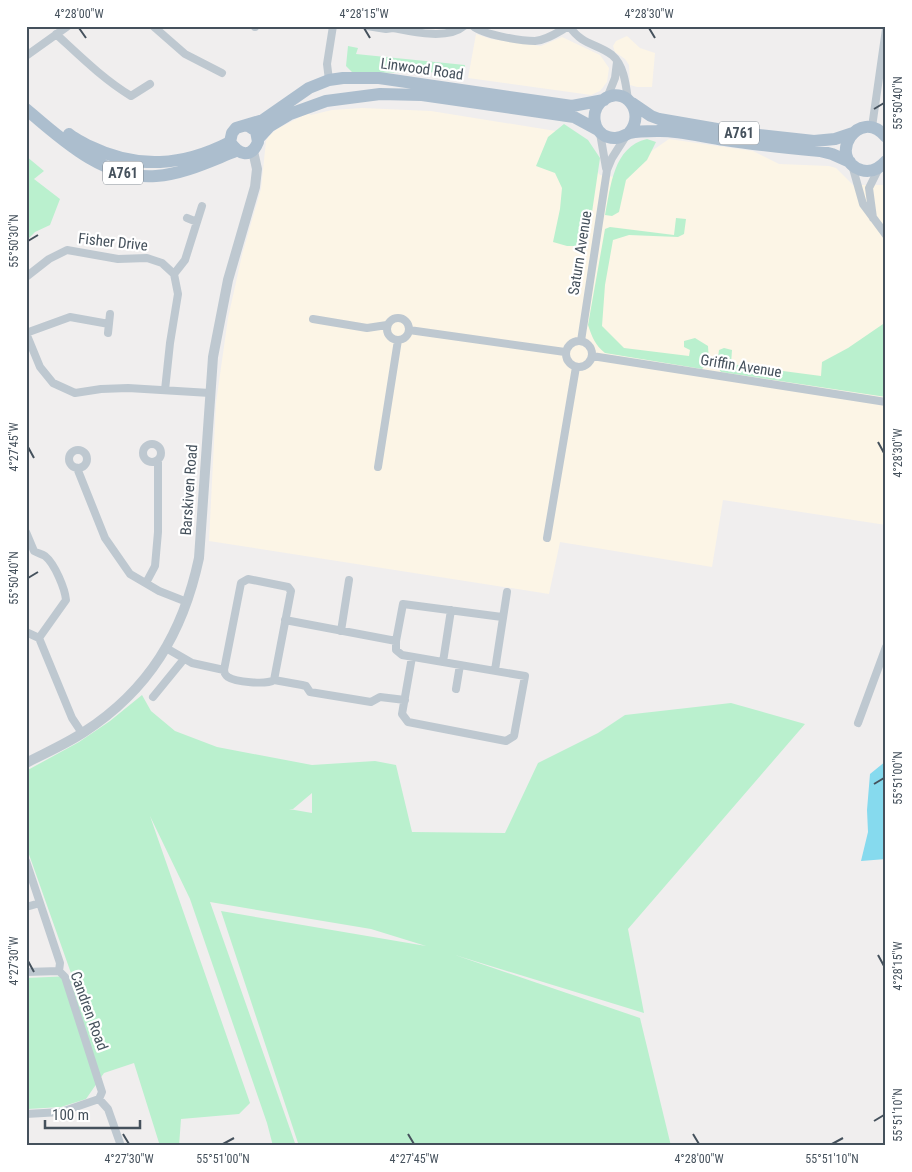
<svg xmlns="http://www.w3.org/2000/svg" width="912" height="1172" viewBox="0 0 912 1172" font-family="'Roboto Condensed',sans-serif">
<rect width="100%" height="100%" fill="#f0eeee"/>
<path fill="#fcf5e6" d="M 476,34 L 491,39 L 541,46 L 562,37 L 600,55 L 609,68 L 607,82 L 600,91 L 591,95 L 468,78 Z
M 627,36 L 640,48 L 655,53 L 652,87 L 637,87 L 630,85 L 629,65 L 625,59 L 615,52 L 613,46 L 616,41 Z
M 362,108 L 431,111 L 568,133 L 600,175 L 614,177 L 669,139 L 753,151 L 779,164 L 829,166 L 836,168 L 853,185 L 886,185 L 886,525 L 723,500 L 712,567 L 560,542 L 549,594 L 209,541 L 216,403 L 228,318 L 242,255 L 261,189 L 266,141 L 269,136 L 277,129 L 308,113 L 311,115 L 332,110 Z"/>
<path fill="#baf0ce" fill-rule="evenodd" d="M 348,46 L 358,48 L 356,54 L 465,65 L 464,78 L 430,72 L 353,73 L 346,66 Z
M 564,124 L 588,140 L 600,158 L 587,246 L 567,246 L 553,242 L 560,209 L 562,188 L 555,173 L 536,166 L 548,137 Z
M 647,139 L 656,142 L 647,160 L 626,180 L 619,212 L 612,216 L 605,215 C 611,186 613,147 647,139 Z
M 26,156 L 44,171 L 34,179 L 60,199 L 50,225 L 35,232 L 26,241 Z
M 676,218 L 686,219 L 684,234 L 678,237 L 629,235 L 613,240 L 605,285 L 602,326 L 624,348 L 689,356 L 690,350 L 684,347 L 684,341 L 695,338 L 708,346 L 709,362 L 702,369 L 605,353 C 595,345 592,337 588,325 L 605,229 L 610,227 L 674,235 Z
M 886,322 L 886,397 L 721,372 L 717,366 L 719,350 L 724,348 L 732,350 L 731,364 L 821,376 L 822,362 L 848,348 Z
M 142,695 L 151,711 L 175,731 L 217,747 L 312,765 L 375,761 L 396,765 L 412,832 L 505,833 L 538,763 L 598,733 L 625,715 L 731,703 L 805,724 L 628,929 L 644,1013 L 455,955 L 640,1018 L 671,1146 L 299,1146 L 221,911 L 426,946 L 371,929 L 210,902 L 296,1146 L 273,1146 L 267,1123 L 190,899 L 150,816 L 250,1103 L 239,1114 L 181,1119 L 179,1146 L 160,1146 L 134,1063 L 104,1073 L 86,1099 L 61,1107 L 28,1109 L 26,1107 L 26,978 L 72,976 L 26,846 L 26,771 L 79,742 L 110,721 ZM 312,793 L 312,813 L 289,809 L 293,809 Z"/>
<path fill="#86daee" d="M 886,761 L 886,859 L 861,861 L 868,832 L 867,810 L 870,774 Z"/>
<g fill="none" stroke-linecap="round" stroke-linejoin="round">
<path stroke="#bec8d0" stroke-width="8" d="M 153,26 L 185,54 L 222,73
M 255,26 L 255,27
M 367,26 L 386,29 L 393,28 C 413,32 448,40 464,26
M 473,26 C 483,35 522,41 535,41 C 547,40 558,32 569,26
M 569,26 C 583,46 596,43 612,55 C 624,65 626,85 628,100
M 56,34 C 80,56 103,79 131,96 L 150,84
M 26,56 L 68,26
M 329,80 L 327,64 L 333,26
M 607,98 L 615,78 L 617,62
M 872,127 L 886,29
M 600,133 L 606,168
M 852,165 L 863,204 L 886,235
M 187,218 L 197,222
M 873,218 L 869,188 L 879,168
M 174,274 L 185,260 L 202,206
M 26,277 L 49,259 L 67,250 L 118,259 L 147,258 L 162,263 L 174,274 L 178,294 L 170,343 L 165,390
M387 329a11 11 0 1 1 22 0a11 11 0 1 1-22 0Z
M 313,319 L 367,328 L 387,325
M 109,324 L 70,317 L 26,333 L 40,367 L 53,383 L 75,393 L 101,389 L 128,388 L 210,393
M 409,330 L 565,352
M 108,333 L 110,314
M566 354a13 13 0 1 1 26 0a13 13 0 1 1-26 0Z
M 581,341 L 607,170 L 612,158 L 626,136
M 592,356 L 886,402
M143 453a9 9 0 1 1 18 0a9 9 0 1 1-18 0Z
M69 459a9 9 0 1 1 18 0a9 9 0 1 1-18 0Z
M 378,467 L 398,340
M 77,468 L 105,538 L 130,574 L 159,591 L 187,602
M 26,532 L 34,551 C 37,553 42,554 45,556 C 55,564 65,589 66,600 L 39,638 L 72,718 L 82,733
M 547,538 L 576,367
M 248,579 L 288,587 L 291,591 L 274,680 C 266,685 235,682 228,677 C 224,674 225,674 224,670 L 241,583 Z
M 146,583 L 155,566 L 158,532 L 158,460
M 285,620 L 396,641
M 341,631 L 349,580
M 26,632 L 39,638
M 166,648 L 192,663 L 224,670
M 412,657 L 402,714 L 408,722 L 506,741 L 514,736 L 525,676 L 402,655 L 396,650 L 396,641 L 403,604 L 502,617
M 443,662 L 451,610
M 495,670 L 507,592
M 274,680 L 302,685 L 306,686 L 310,692 L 371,702 L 380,697 L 405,700
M 456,689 L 460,665
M 153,697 L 184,659
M 858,723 L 886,647
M 26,861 L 60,963 L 59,971 L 65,977 L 102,1092 L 99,1099 L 61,1112 L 26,1114
M 26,907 L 40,903
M 26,972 L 59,971
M 99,1099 L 108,1109 L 121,1146"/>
<path stroke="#bec8d0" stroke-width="10" d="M 26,763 C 45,753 66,744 84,732 C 149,690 183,633 199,558 L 213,357 L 228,280 L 255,187 L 257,169 L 253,151"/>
<path stroke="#acbece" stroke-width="12" d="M 632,103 L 651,116 L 659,119 L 740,133 L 814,141 L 835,139 L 853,133
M 26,109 C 62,140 105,180 156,176 C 184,174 210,161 236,151
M 247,125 L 256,131 L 258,142 C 251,159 239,155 230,142 L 232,133 L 236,128 L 263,120 L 309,88 L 329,80 L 343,78 L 379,78 L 572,106 L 604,100
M 629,133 C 647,112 624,84 603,100 C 590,110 592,132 608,137 C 617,140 622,136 630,133 C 637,131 649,131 657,131 C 678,130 703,137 725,140 C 756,145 788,148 820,151 L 832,154 L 850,162
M 69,134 C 75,139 82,142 89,146 C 138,170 183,166 230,142
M 886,137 C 859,105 826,158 861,170 C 871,173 879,169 886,161
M 258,139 L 270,126 L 290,114 L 326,101 L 380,94 L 422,95 L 574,117 L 598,130"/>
</g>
<path fill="none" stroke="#45515c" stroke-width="2" d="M 79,28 L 86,38M 364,28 L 370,38M 649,28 L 655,38M 874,109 L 884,103M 28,241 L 38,235M 878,442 L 884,453M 28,447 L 34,458M 28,578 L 38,572M 874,784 L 884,778M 878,955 L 884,966M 28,961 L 34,972M 874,1121 L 884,1115M 123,1134 L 129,1144M 408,1134 L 414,1144M 693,1134 L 699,1144M 223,1144 L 234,1138M 832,1144 L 843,1138"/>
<g text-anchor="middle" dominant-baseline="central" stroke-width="4.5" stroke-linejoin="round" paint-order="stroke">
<g fill="#fff" stroke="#7d858d" stroke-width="1">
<rect x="719" y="121.5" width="40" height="23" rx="4"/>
<rect x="103" y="161.5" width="40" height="23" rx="4"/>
</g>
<g font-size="14" font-weight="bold" fill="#45515c">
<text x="739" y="133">A761</text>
<text x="123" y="173">A761</text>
</g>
<g font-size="15" fill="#45515c" stroke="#fff">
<text transform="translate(422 69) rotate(8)">Linwood Road</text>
<text transform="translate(113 242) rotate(6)">Fisher Drive</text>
<text transform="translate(580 253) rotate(-81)">Saturn Avenue</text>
<text transform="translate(741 366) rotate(9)">Griffin Avenue</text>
<text transform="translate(189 490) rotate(-86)">Barskiven Road</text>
<text transform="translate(89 1011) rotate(70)">Candren Road</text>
</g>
</g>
<rect width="912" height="1172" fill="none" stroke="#ffffff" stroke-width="55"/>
<path d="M45 1120v8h95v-8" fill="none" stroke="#45515c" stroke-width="2.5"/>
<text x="52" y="1120" font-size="15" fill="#45515c" stroke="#ffffff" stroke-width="4" paint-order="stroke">100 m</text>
<rect x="28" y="28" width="856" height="1116" fill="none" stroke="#45515c" stroke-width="2"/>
<g font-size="12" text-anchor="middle" fill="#45515c">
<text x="79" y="18">4°28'00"W</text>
<text x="364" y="18">4°28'15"W</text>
<text x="649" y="18">4°28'30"W</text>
<text transform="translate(898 103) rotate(-90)" y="4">55°50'40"N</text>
<text transform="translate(14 241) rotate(-90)" y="4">55°50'30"N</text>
<text transform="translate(14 447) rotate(-90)" y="4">4°27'45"W</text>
<text transform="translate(898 453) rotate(-90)" y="4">4°28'30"W</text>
<text transform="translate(14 578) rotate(-90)" y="4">55°50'40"N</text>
<text transform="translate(898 778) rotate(-90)" y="4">55°51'00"N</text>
<text transform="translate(14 961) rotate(-90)" y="4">4°27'30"W</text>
<text transform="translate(898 966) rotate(-90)" y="4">4°28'15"W</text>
<text transform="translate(898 1115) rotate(-90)" y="4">55°51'10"N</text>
<text x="129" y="1163">4°27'30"W</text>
<text x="223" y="1163">55°51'00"N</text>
<text x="414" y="1163">4°27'45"W</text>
<text x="699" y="1163">4°28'00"W</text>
<text x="832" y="1163">55°51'10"N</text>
</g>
</svg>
